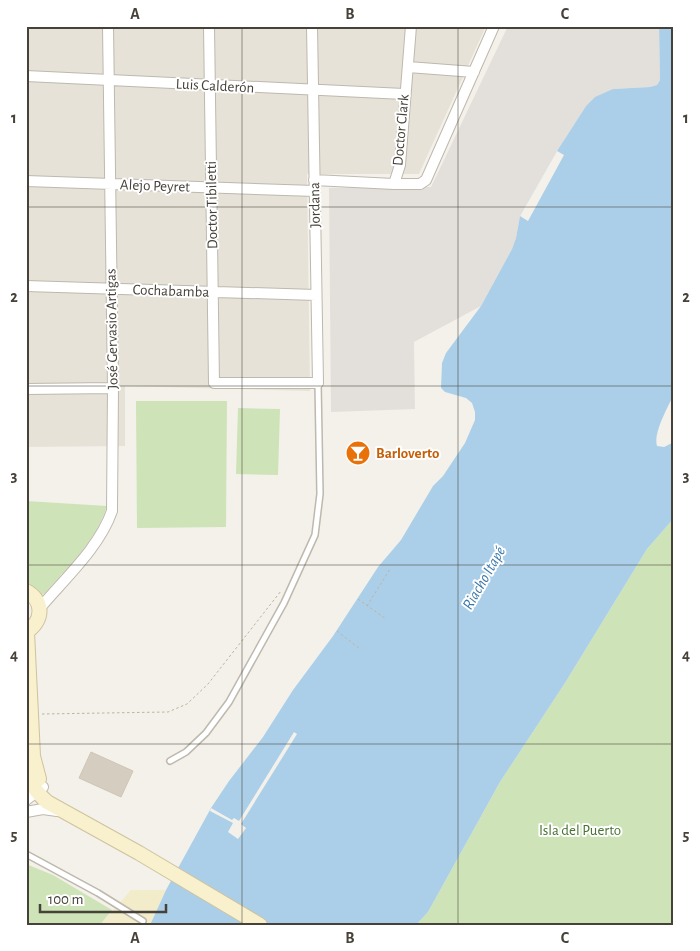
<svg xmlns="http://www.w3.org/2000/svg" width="700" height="951" viewBox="0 0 700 951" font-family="'Alegreya Sans',sans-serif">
<rect width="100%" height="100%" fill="#f3f1ea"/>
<path fill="#e7e2d8" d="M 26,26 L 486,26 L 419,174 L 307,174 L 310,391 L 125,386 L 125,446 L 26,447 Z"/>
<path fill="#e3e0db" d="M 508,26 L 659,26 L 660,80 L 657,85 L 650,87 L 613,89 L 586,106 L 557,151 L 520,216 L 516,238 L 512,249 L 481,306 L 414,342 L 415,409 L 331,412 L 329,188 L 431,187 Z"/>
<path fill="#cee3b7" d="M 136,401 L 227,401 L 226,527 L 137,528 Z
M 238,408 L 280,409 L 278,475 L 236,474 Z
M 26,501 L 107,506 C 96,541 68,566 45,593 L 40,596 L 26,585 Z
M 674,518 L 674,925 L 416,925 L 428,912 L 500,782 L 565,683 L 647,549 Z
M 26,864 L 53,875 L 112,910 L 100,925 L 26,925 Z"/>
<path fill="#f3ecca" d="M 131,890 L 166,890 L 150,925 L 100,925 Z"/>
<path fill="#accfe9" d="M 659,26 L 674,26 L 674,394 C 668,407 653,433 657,446 L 664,447 L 674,442 L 674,518 L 647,549 L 565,683 L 500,782 L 428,912 L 416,925 L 150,925 L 166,890 L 211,808 L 229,781 L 263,737 L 293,690 L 333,636 L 378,567 L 401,540 L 433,486 L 443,476 L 465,443 L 475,420 L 475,412 L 472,403 L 466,398 L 445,392 L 441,388 L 442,363 L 446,353 L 481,306 L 512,249 L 516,238 L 520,216 L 557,151 L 586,106 L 595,97 L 613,89 L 650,87 L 657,85 L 660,80 Z"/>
<path fill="#f3f1ea" d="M 557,151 L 564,155 L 528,221 L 520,216 Z
M 294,732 L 297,734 L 241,824 L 246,828 L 238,839 L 228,832 L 233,823 L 210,811 L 211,808 L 232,820 L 234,818 L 239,821 Z"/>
<path fill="#d4cdc0" stroke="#cec5b4" d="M 91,752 L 133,771 L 121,797 L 79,778 Z"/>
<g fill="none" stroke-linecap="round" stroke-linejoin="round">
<defs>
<path id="lane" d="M 170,761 L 186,752 L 206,733 L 229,702 L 284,603 L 315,535 L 320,494 L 318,383
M 26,854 L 98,893 L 143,921"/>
<path id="street" d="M 209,26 L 214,383 L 318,383 L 312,26
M 408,67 L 474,72
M 26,76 L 404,94
M 314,180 L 394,184 L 400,165 L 411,26
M 26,181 L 315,191
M 394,184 L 420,184 L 426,180 L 494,26
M 26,286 L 316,295
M 26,389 L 113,388
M 40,608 C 65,578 99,548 112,511 L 113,388 L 108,26
M 26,800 L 43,787
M 26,812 L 43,809 L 57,811"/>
<path id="secondary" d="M 26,591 C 45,601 43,622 26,632
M 27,632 L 33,756 L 39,779
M 26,768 C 30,783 36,792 47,802 L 139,853 L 260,925"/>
</defs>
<use href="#lane" stroke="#beb8ad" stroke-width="8"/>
<use href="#street" stroke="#beb8ad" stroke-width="12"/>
<use href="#secondary" stroke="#cec39e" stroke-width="16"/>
<path stroke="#beb4a0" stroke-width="1" stroke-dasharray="2.5 2.5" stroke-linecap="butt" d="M 358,599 L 386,619
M 367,606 L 390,569
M 337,631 L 360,649
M 42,714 L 168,712 L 187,704 L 208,684 L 281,591"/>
<use href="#lane" stroke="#fff" stroke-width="5"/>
<use href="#street" stroke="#fff" stroke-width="10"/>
<use href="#secondary" stroke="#f9f0ce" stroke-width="14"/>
</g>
<path fill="none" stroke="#464139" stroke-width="1" stroke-opacity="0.55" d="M 242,26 L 242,925M 458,26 L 458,925M 26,207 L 674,207M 26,386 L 674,386M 26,565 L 674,565M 26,744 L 674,744"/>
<defs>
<symbol id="bar-disc" viewBox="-11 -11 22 22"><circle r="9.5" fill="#e8710a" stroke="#fff"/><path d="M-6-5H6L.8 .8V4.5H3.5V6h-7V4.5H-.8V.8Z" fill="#fff"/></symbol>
</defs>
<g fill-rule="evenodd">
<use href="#bar-disc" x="344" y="439" width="28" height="28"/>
</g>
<g text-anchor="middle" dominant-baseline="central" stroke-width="4" stroke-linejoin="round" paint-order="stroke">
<g font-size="15" fill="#464139" stroke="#fff">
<text transform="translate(215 86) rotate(3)">Luis Calderón</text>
<text transform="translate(401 130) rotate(-85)">Doctor Clark</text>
<text transform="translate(155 186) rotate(2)">Alejo Peyret</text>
<text transform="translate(212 205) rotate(-91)">Doctor Tibiletti</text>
<text transform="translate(315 205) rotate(-91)">Jordana</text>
<text transform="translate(171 291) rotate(2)">Cochabamba</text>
<text transform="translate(112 329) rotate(-91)">José Gervasio Artigas</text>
</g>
<g font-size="15" font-weight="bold" fill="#c56008" stroke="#fff" text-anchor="start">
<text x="376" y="453">Barloverto</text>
</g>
<g font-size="15" fill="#487331" stroke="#fff">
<text x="580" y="830">Isla del Puerto</text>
</g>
<g font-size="16" font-style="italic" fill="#3c77a8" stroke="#fff">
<text transform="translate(484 578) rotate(-60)">Riacho Itapé</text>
</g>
</g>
<rect width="700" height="951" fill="none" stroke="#ffffff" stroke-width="55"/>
<path d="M40 904v8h126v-8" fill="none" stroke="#464139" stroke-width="2.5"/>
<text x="48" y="904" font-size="15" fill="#464139" stroke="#ffffff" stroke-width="4" paint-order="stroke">100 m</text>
<rect x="28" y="28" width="644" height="896" fill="none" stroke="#464139" stroke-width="2"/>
<g font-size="16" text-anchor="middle" font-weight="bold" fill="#464139">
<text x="135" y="19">A</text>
<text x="350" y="19">B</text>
<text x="565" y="19">C</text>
<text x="14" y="123">1</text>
<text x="686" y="123">1</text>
<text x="14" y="302">2</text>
<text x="686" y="302">2</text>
<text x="14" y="481">3</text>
<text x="686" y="481">3</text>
<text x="14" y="660">4</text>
<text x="686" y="660">4</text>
<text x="14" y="840">5</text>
<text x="686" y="840">5</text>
<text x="135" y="943">A</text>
<text x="350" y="943">B</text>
<text x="565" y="943">C</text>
</g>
</svg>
